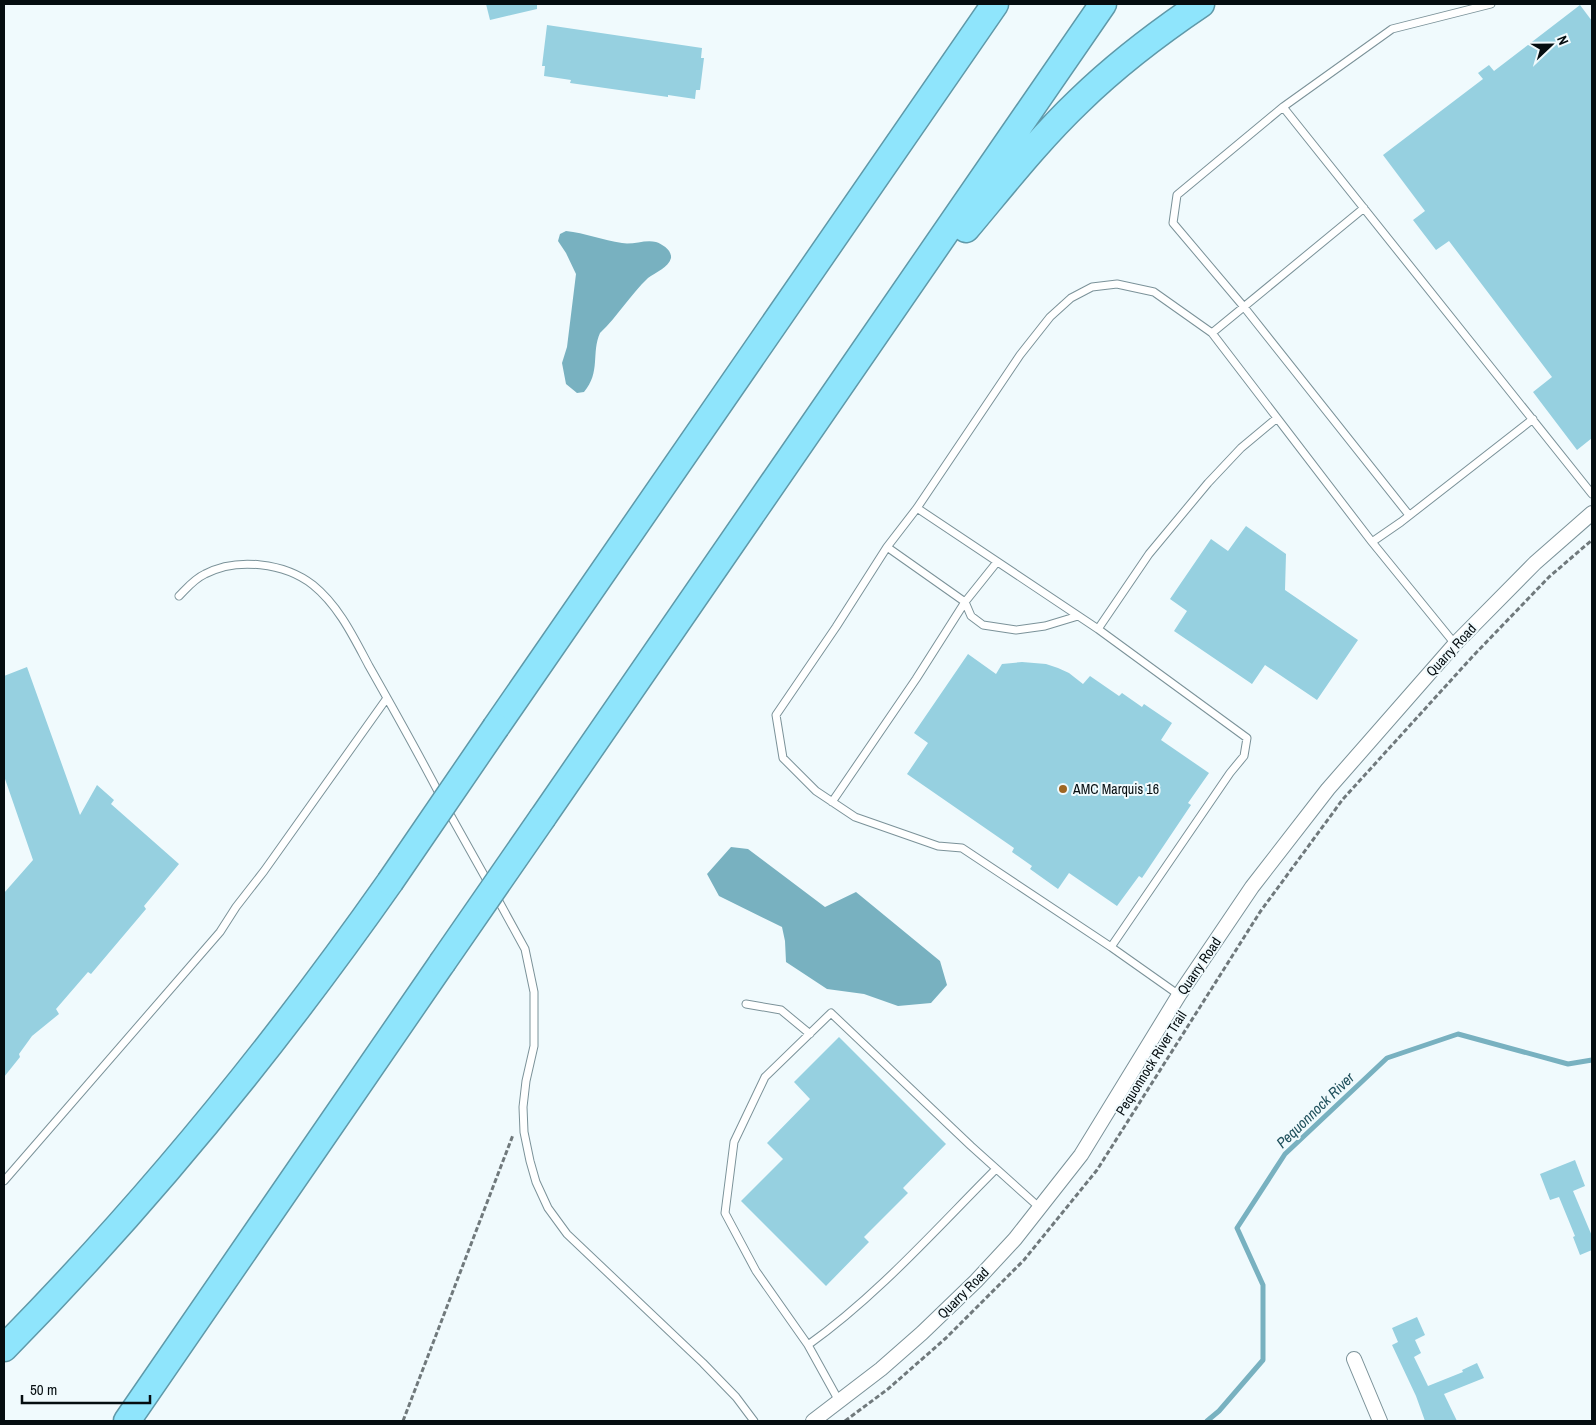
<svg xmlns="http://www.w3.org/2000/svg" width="1596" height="1425" viewBox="0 0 1596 1425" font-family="'Archivo Narrow',sans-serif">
<rect width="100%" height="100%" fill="#f0fafd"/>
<path fill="#78b1c0" d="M 566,231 C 585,233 603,240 622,243 C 633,245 646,239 656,242 C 662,244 672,250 671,258 C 669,267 655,273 648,278 C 630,295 618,316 600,333 C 591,353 601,372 584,392 L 577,393 L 566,384 L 562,363 L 567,347 L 576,274 L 566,253 L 558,241 L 560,234 Z
M 731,847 L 748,849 L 825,907 L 856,892 L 940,961 L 947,985 L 931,1003 L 898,1006 L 864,994 L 827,989 L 786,962 L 785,941 L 782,927 L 719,896 L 707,874 Z"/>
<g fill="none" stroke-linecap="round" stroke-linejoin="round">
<path stroke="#78b1c0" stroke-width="5" d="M 1207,1421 L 1219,1411 L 1263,1360 L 1263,1285 L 1237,1228 L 1285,1154 L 1387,1058 L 1458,1034 L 1568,1064 L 1592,1060"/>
</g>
<path fill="#96d0e0" d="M 486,4 L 537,4 L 537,9 L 490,20 Z
M 1580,5 L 1592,21 L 1592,438 L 1577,450 L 1533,392 L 1552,377 L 1449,241 L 1436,250 L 1413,220 L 1425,211 L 1383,155 L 1483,79 L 1478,73 L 1489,65 L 1494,71 Z
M 547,25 L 702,48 L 701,58 L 704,58 L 700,90 L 696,90 L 695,99 L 668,95 L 668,97 L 570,83 L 571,80 L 544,76 L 545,66 L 542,66 Z
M 1246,526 L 1286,554 L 1285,590 L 1358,640 L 1317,700 L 1265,665 L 1252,684 L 1174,631 L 1187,611 L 1170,599 L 1211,539 L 1228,551 Z
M 968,654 L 996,674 L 1002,664 L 1022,662 L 1046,664 L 1058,668 L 1069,673 L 1083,684 L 1090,676 L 1119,696 L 1122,693 L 1142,707 L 1144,704 L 1172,723 L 1161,740 L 1209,773 L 1188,803 L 1191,805 L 1142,878 L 1139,876 L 1117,906 L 1069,873 L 1058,889 L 1030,869 L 1032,866 L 1012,852 L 1014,848 L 907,774 L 928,743 L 914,733 Z
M 27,667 L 80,815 L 97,785 L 114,800 L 111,804 L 179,864 L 144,906 L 146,909 L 91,974 L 88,972 L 56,1009 L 59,1014 L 32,1036 L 19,1054 L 20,1057 L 4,1077 L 4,893 L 33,860 L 4,776 L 4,676 Z
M 839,1037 L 946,1144 L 903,1188 L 908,1193 L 864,1237 L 869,1242 L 826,1286 L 741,1201 L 783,1159 L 767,1143 L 810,1099 L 794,1082 Z
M 1575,1160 L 1585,1186 L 1573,1191 L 1592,1236 L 1592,1250 L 1580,1255 L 1573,1237 L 1575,1236 L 1559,1197 L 1550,1200 L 1540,1174 Z
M 1417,1317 L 1425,1335 L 1415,1340 L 1421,1353 L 1414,1357 L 1428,1386 L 1463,1372 L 1462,1370 L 1477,1363 L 1484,1378 L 1444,1394 L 1457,1421 L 1425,1421 L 1416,1396 L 1392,1345 L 1398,1342 L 1392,1328 Z"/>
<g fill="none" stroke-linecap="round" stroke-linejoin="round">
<defs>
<path id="service" d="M 1491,4 L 1392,29 L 1283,107 L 1592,494
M 1283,107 L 1177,195 L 1173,223 L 1244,307 L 1409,515
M 1212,333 L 1364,208
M 917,508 L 1098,629 L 1247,738 L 1244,756 L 1230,773 L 1111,947
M 1372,542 L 1401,522 L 1533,419
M 887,547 L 965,602 L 971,616 L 983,625 L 1016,630 L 1045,626 L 1078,616
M 179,596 C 187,588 194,579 205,574 C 237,557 285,563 313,585 C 339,606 354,638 369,666 C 394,710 418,753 441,797
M 1098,629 L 1149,554 L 1208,483 L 1241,448 L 1277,418
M 832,802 L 916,679 L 965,602 L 997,562
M 447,809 L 489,884
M 496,896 L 525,949 L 534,992 L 534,1046 L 526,1081 L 523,1107 L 524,1132 L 530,1161 L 536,1182 L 548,1208 L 567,1234 L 703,1363 L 736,1397 L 754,1421
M 1179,995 L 1111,947 L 962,848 L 938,846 L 855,817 L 816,791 L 783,758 L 776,715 L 836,627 L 887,547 L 917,508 L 1020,355 L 1050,317 L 1071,298 L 1092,287 L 1117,284 L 1154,292 L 1212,333 L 1372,542 L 1455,644
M 746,1004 L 781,1010 L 810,1034
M 4,1181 L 220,932 L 236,907 L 264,871 L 387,698
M 808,1345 C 877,1296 936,1229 996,1169
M 839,1401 L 808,1345 L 756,1271 L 725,1213 L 734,1142 L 765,1077 L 831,1013 L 971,1146 L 1040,1208"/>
<path id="minor" d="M 1354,1359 L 1380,1421
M 813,1421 L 881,1369 L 922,1333 L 976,1281 L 1015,1239 L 1081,1155 L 1179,995 L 1252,887 L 1328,789 L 1455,644 L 1535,563 L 1592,513"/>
<path id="motorway" d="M 966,229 C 1003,185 1038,140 1079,101 C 1117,64 1158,33 1201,4
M 496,727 L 995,4
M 543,817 L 1103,4
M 4,1348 C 146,1204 274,1047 390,882
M 127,1421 L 442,963"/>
</defs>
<use href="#service" stroke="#7b9299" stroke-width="9"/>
<use href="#minor" stroke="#7b9299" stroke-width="16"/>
<use href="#motorway" stroke="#5f99a9" stroke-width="29"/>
<path stroke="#70797c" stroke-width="3" stroke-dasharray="5 2.5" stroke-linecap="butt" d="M 403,1421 L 513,1135
M 845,1421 L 888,1389 L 946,1338 L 1024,1260 L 1097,1170 L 1260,912 L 1343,799 L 1473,656 L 1549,577 L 1592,540"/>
<use href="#service" stroke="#fff" stroke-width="7"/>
<use href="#minor" stroke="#fff" stroke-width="14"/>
<use href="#motorway" stroke="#8fe5fc" stroke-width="26"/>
<defs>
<path id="motorway-bridge" d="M 390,882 L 496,727
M 442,963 L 543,817"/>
</defs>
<use href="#motorway-bridge" stroke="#5f99a9" stroke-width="29" stroke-linecap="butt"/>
<use href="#motorway-bridge" stroke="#8fe5fc" stroke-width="26"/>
</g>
<circle fill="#9e6622" stroke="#f0fafd" stroke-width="2" cx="1063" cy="789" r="5"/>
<g text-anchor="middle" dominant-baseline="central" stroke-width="4" stroke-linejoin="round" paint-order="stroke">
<g font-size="14" fill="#050d10" stroke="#f0fafd">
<text transform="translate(1451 650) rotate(-47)">Quarry Road</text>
<text transform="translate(1199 966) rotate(-56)">Quarry Road</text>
<text transform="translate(1151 1063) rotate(-58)">Pequonnock River Trail</text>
<text transform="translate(963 1293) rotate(-45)">Quarry Road</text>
</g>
<g font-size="14" fill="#050d10" stroke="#f0fafd" text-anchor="start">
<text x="1073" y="789">AMC Marquis 16</text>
</g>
<g font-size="15" font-style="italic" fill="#20515d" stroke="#f0fafd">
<text transform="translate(1315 1110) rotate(-44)">Pequonnock River</text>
</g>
</g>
<rect width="1596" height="1425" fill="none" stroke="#050d10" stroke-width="10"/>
<g transform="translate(1551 45) rotate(68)" stroke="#f0fafd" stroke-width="4" paint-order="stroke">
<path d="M0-4L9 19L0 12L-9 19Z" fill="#050d10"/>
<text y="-8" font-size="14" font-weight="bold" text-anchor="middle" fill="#050d10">N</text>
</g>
<path d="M22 1395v8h128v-8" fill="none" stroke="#050d10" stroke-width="2.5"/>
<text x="30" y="1395" font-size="15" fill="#050d10" stroke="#f0fafd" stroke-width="4" paint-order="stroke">50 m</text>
</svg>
